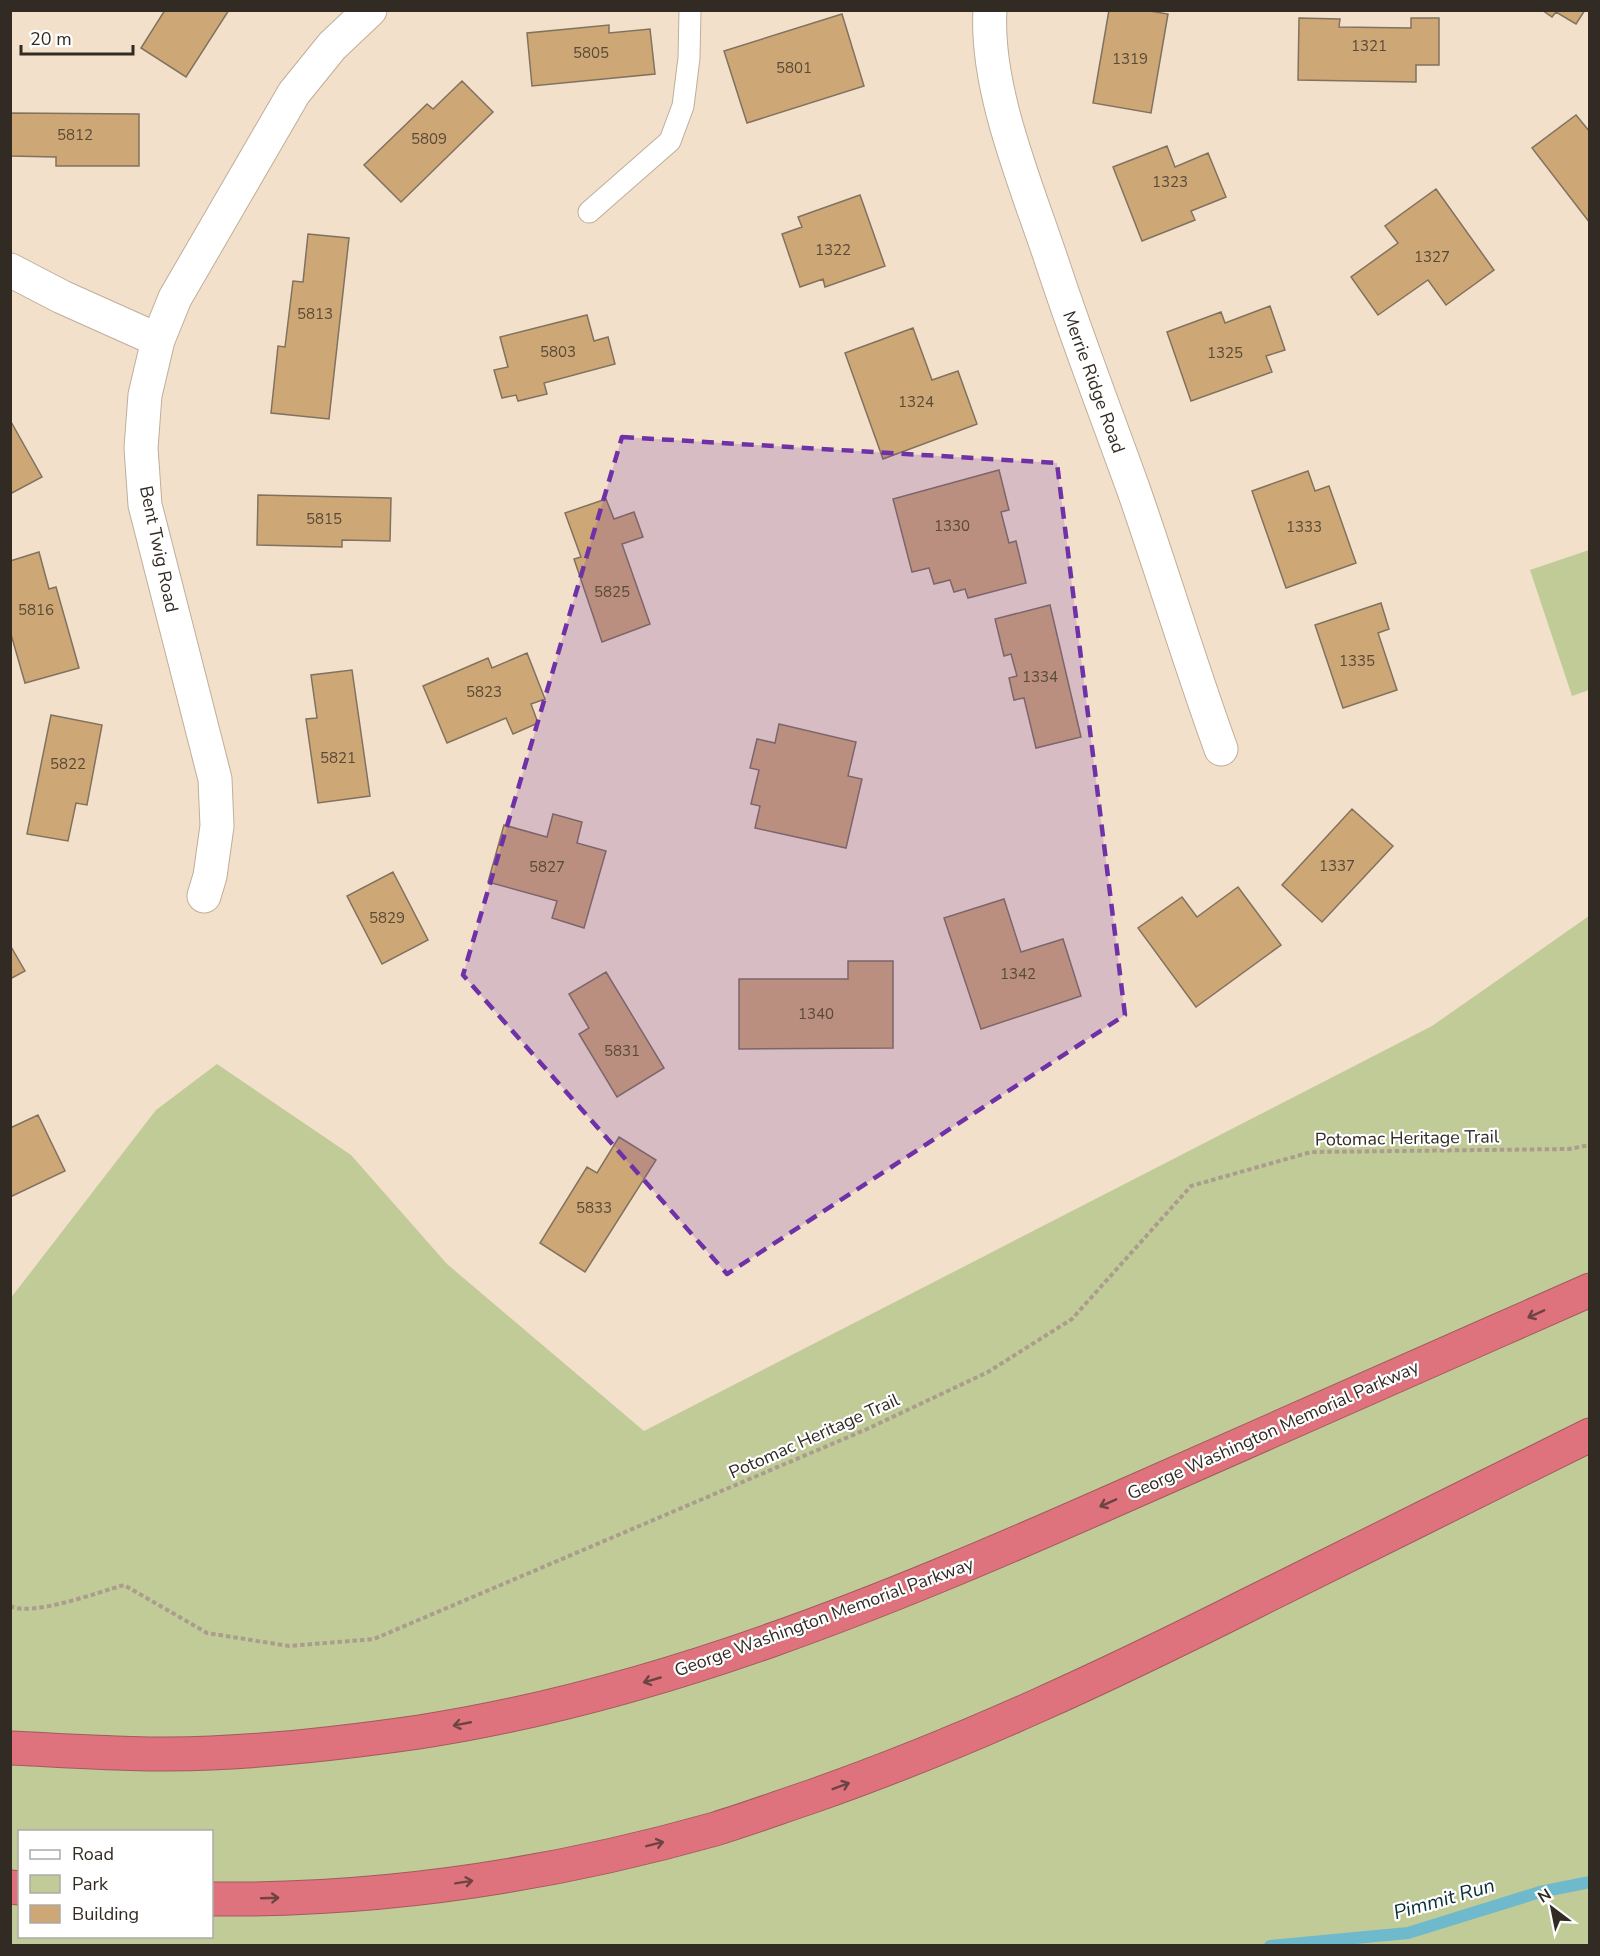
<svg xmlns="http://www.w3.org/2000/svg" width="1600" height="1956" viewBox="0 0 1600 1956" font-family="'Nunito Sans',sans-serif">
<rect width="100%" height="100%" fill="#f2e0cb"/>
<path fill="#c1cb98" fill-rule="evenodd" d="M 1589,550 L 1589,690 L 1572,696 L 1530,570 Z
M 1589,916 L 1589,1945 L 11,1945 L 10,1299 L 156,1110 L 217,1064 L 351,1155 L 447,1264 L 644,1431 L 1432,1026 ZM 20,1832 L 212,1832 L 212,1936 L 20,1936 Z"/>
<g fill="none" stroke-linecap="round" stroke-linejoin="round">
<path stroke="#6eb9cb" stroke-width="12" d="M 1270,1946 L 1408,1933 L 1540,1892 L 1590,1882"/>
</g>
<path fill="#cea776" stroke="#81725f" stroke-width="1.5" d="M 165,10 L 229,10 L 186,77 L 141,48 Z
M 1109,10 L 1144,10 L 1168,14 L 1151,113 L 1093,103 Z
M 1542,10 L 1585,10 L 1576,24 L 1556,12 L 1552,17 Z
M 842,14 L 864,86 L 747,123 L 724,51 Z
M 1299,18 L 1340,19 L 1339,27 L 1411,28 L 1411,18 L 1439,18 L 1439,65 L 1416,65 L 1416,82 L 1298,80 Z
M 609,25 L 609,33 L 650,29 L 655,74 L 532,86 L 527,33 Z
M 462,81 L 493,112 L 401,202 L 364,165 L 427,104 L 433,109 Z
M 10,113 L 139,114 L 139,166 L 56,166 L 56,157 L 10,156 Z
M 1576,115 L 1590,132 L 1590,223 L 1532,148 Z
M 1167,146 L 1175,167 L 1208,153 L 1226,197 L 1191,211 L 1195,220 L 1142,241 L 1113,167 Z
M 1436,189 L 1494,270 L 1446,305 L 1428,280 L 1378,315 L 1351,277 L 1398,243 L 1385,226 Z
M 860,195 L 885,266 L 825,287 L 823,279 L 800,287 L 782,234 L 802,227 L 798,217 Z
M 308,234 L 349,238 L 329,419 L 271,413 L 278,346 L 285,347 L 293,281 L 303,282 Z
M 1270,306 L 1285,350 L 1266,356 L 1272,372 L 1191,401 L 1167,332 L 1221,312 L 1225,323 Z
M 587,315 L 594,341 L 608,337 L 615,364 L 544,383 L 547,394 L 518,401 L 516,395 L 502,398 L 494,370 L 508,367 L 500,337 Z
M 913,328 L 932,380 L 958,371 L 977,424 L 883,459 L 845,353 Z
M 10,420 L 42,477 L 10,494 Z
M 999,470 L 1009,510 L 1001,512 L 1009,543 L 1016,541 L 1026,583 L 968,598 L 965,589 L 954,592 L 950,580 L 934,584 L 929,568 L 912,572 L 893,499 Z
M 1308,471 L 1315,491 L 1329,486 L 1356,563 L 1286,588 L 1252,491 Z
M 258,495 L 391,498 L 390,541 L 342,540 L 342,547 L 257,545 Z
M 606,499 L 614,519 L 634,512 L 643,537 L 622,544 L 650,624 L 602,642 L 574,559 L 581,557 L 565,513 Z
M 39,552 L 49,589 L 56,587 L 79,668 L 25,683 L 10,631 L 10,561 Z
M 1381,603 L 1389,629 L 1378,633 L 1397,690 L 1343,708 L 1315,625 Z
M 1050,605 L 1081,737 L 1036,748 L 1024,698 L 1014,700 L 1009,678 L 1017,676 L 1011,654 L 1004,656 L 995,619 Z
M 527,653 L 545,699 L 531,704 L 538,723 L 513,734 L 506,718 L 447,743 L 423,686 L 488,658 L 492,668 Z
M 352,670 L 370,796 L 318,803 L 306,719 L 317,718 L 311,675 Z
M 51,715 L 102,725 L 87,805 L 76,803 L 68,841 L 27,834 Z
M 779,724 L 856,742 L 848,776 L 862,779 L 846,848 L 755,828 L 760,806 L 751,804 L 759,770 L 750,768 L 757,739 L 775,743 Z
M 1352,809 L 1393,846 L 1322,922 L 1282,885 Z
M 553,814 L 582,822 L 577,843 L 606,851 L 584,928 L 552,918 L 557,901 L 488,882 L 504,825 L 547,837 Z
M 393,872 L 428,940 L 382,964 L 347,896 Z
M 1238,887 L 1281,945 L 1196,1007 L 1138,928 L 1182,897 L 1197,917 Z
M 1004,899 L 1021,952 L 1063,939 L 1081,996 L 981,1029 L 944,918 Z
M 10,945 L 25,971 L 10,979 Z
M 848,961 L 893,961 L 893,1048 L 739,1049 L 739,979 L 848,979 Z
M 606,972 L 664,1068 L 617,1097 L 579,1034 L 589,1028 L 569,994 Z
M 38,1115 L 65,1171 L 10,1197 L 10,1128 Z
M 619,1137 L 656,1160 L 585,1272 L 540,1243 L 587,1167 L 597,1173 Z"/>
<g fill="none" stroke-linecap="round" stroke-linejoin="round">
<defs>
<path id="lane" d="M 589,212 L 670,141 L 683,106 L 689,58 L 690,10"/>
<path id="street" d="M 990,10 C 985,90 1028,189 1053,265 C 1078,341 1107,416 1134,491 C 1164,577 1190,664 1221,749
M 10,270 L 62,297 L 158,340
M 204,896 L 210,876 L 217,826 L 215,779 L 145,505 L 141,448 L 145,395 L 158,340 L 175,298 L 294,93 L 332,46 L 370,10"/>
<path id="highway" d="M 10,1748 C 77,1751 144,1756 211,1753 C 280,1750 350,1742 419,1732 C 660,1695 886,1601 1108,1503 C 1268,1433 1429,1361 1590,1290
M 10,1887 L 20,1888
M 212,1899 C 381,1901 552,1875 715,1829 C 748,1819 780,1807 813,1796 C 964,1743 1109,1675 1252,1603 C 1365,1547 1477,1491 1590,1435"/>
</defs>
<use href="#lane" stroke="#bfae9a" stroke-width="23"/>
<use href="#street" stroke="#bfae9a" stroke-width="35"/>
<use href="#highway" stroke="#a25a5e" stroke-width="35"/>
<path stroke="#ab9d8d" stroke-width="4" stroke-dasharray="4.5 3" stroke-linecap="butt" d="M 10,1606 C 32,1617 99,1592 124,1585 L 207,1633 L 289,1646 L 374,1639 L 867,1429 L 988,1372 L 1072,1319 L 1191,1186 L 1311,1152 L 1569,1149 L 1590,1145"/>
<use href="#lane" stroke="#fff" stroke-width="21"/>
<use href="#street" stroke="#fff" stroke-width="33"/>
<use href="#highway" stroke="#de737d" stroke-width="33"/>
</g>
<defs><path id="oneway-shaft" d="M-6 0H5M1.5-3L5.5 0L1.5 3" fill="none" stroke-width="1.6" stroke-linecap="round" stroke-linejoin="round" transform="scale(1.5)"/></defs>
<g stroke="#6e4442">
<use href="#oneway-shaft" transform="translate(1536 1314) rotate(156)"/>
<use href="#oneway-shaft" transform="translate(1108 1503) rotate(156)"/>
<use href="#oneway-shaft" transform="translate(652 1680) rotate(164)"/>
<use href="#oneway-shaft" transform="translate(462 1724) rotate(169)"/>
<use href="#oneway-shaft" transform="translate(841 1786) rotate(-20)"/>
<use href="#oneway-shaft" transform="translate(655 1844) rotate(-14)"/>
<use href="#oneway-shaft" transform="translate(464 1882) rotate(-9)"/>
<use href="#oneway-shaft" transform="translate(270 1898) rotate(-2)"/>
</g>
<path fill="#6e31a6" fill-opacity="0.2" stroke="#6e31a6" stroke-width="4.5" stroke-dasharray="12 8" stroke-linejoin="round" d="M 622,437 L 1057,463 L 1125,1015 L 727,1274 L 463,975 Z"/>
<g text-anchor="middle" dominant-baseline="central" stroke-width="4.5" stroke-linejoin="round" paint-order="stroke">
<g font-size="15" fill="#594a38">
<text x="1369" y="46">1321</text>
<text x="591" y="53">5805</text>
<text x="1130" y="59">1319</text>
<text x="794" y="68">5801</text>
<text x="75" y="135">5812</text>
<text x="429" y="139">5809</text>
<text x="1170" y="182">1323</text>
<text x="833" y="250">1322</text>
<text x="1432" y="257">1327</text>
<text x="315" y="314">5813</text>
<text x="558" y="352">5803</text>
<text x="1225" y="353">1325</text>
<text x="916" y="402">1324</text>
<text x="324" y="519">5815</text>
<text x="952" y="526">1330</text>
<text x="1304" y="527">1333</text>
<text x="612" y="592">5825</text>
<text x="36" y="610">5816</text>
<text x="1357" y="661">1335</text>
<text x="1040" y="677">1334</text>
<text x="484" y="692">5823</text>
<text x="338" y="758">5821</text>
<text x="68" y="764">5822</text>
<text x="1337" y="866">1337</text>
<text x="547" y="867">5827</text>
<text x="387" y="918">5829</text>
<text x="1018" y="974">1342</text>
<text x="816" y="1014">1340</text>
<text x="622" y="1051">5831</text>
<text x="594" y="1208">5833</text>
</g>
<g font-size="18" fill="#322b23" stroke="#fff">
<text transform="translate(1094 382) rotate(70)">Merrie Ridge Road</text>
<text transform="translate(159 549) rotate(78)">Bent Twig Road</text>
<text transform="translate(1407 1138) rotate(-1)">Potomac Heritage Trail</text>
<text transform="translate(1273 1430) rotate(-24)">George Washington Memorial Parkway</text>
<text transform="translate(814 1436) rotate(-24)">Potomac Heritage Trail</text>
<text transform="translate(824 1617) rotate(-20)">George Washington Memorial Parkway</text>
</g>
<g font-size="20" font-style="italic" fill="#092f37" stroke="#fff">
<text transform="translate(1444 1899) rotate(-16)">Pimmit Run</text>
</g>
</g>
<rect width="1600" height="1956" fill="none" stroke="#322b23" stroke-width="24"/>
<rect x="18" y="1830" width="195" height="108" fill="#ffffff" stroke="#adaaa7" stroke-width="1.5"/>
<rect x="30" y="1850" width="30" height="9" fill="#ffffff" stroke="#adaaa7" stroke-width="1.5"/>
<text x="72" y="1860" font-size="18" fill="#322b23">Road</text>
<rect x="30" y="1875" width="30" height="18" fill="#c1cb98" stroke="#adaaa7" stroke-width="1.5"/>
<text x="72" y="1890" font-size="18" fill="#322b23">Park</text>
<rect x="30" y="1905" width="30" height="18" fill="#cea776" stroke="#adaaa7" stroke-width="1.5"/>
<text x="72" y="1920" font-size="18" fill="#322b23">Building</text>
<g transform="translate(1552 1908) rotate(328)" stroke="#ffffff" stroke-width="4.5" paint-order="stroke">
<path d="M0-4.5L10 22L0 15L-10 22Z" fill="#322b23"/>
<text y="-9" font-size="16" font-weight="bold" text-anchor="middle" fill="#322b23">N</text>
</g>
<path d="M21 45v9h112v-9" fill="none" stroke="#322b23" stroke-width="3"/>
<text x="30" y="45" font-size="18" fill="#322b23" stroke="#ffffff" stroke-width="4.5" paint-order="stroke">20 m</text>
</svg>
